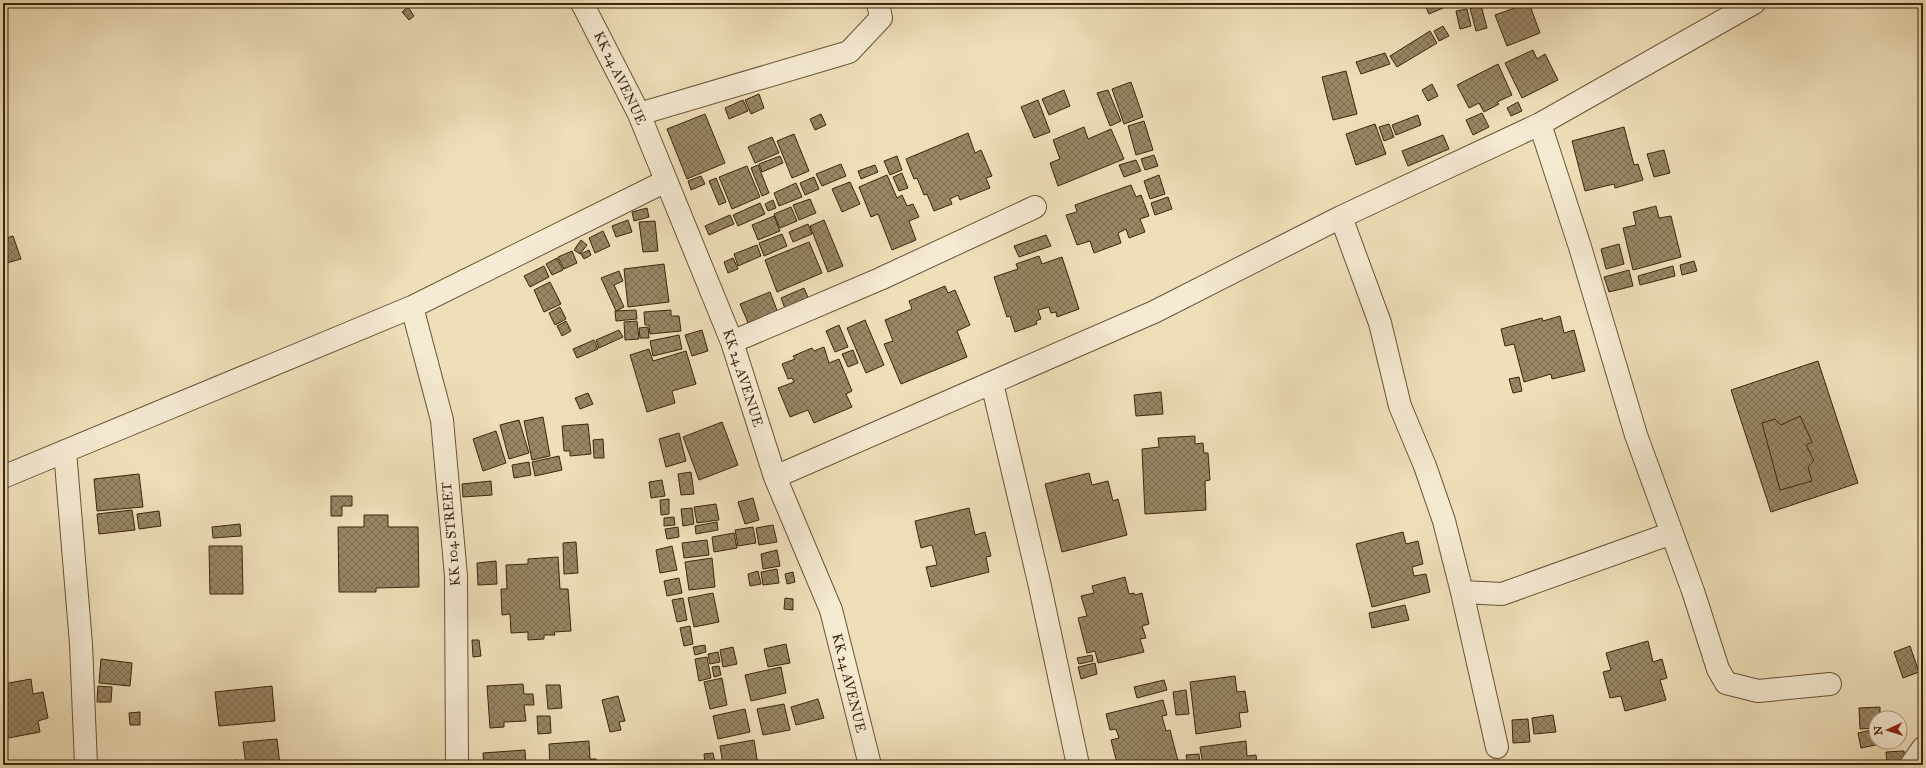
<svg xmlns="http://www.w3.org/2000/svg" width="1926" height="768" viewBox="0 0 1926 768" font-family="'IM FELL Great Primer',serif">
<defs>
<pattern id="building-cross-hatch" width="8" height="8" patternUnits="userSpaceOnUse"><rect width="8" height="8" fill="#988665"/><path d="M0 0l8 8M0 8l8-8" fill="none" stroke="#7d6d51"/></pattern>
</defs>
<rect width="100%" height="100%" fill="#efdfb9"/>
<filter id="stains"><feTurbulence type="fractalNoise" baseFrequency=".005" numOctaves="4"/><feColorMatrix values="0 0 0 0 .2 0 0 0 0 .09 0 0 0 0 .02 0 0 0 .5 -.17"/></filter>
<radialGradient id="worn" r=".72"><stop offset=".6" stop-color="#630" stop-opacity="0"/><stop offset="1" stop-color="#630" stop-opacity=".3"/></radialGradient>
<path fill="url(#building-cross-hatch)" stroke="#3a260a" d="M 1424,3 L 1455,3 L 1429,14 Z
M 1504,3 L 1519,3 L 1507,8 Z
M 1529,3 L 1540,33 L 1507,46 L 1495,15 Z
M 1481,5 L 1487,28 L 1476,31 L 1470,8 Z
M 408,7 L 414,16 L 409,20 L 402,12 Z
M 1467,9 L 1471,26 L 1460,29 L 1456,11 Z
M 1443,26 L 1449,36 L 1439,41 L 1434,31 Z
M 1430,31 L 1437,43 L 1397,67 L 1390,56 Z
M 1533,50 L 1537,59 L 1545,54 L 1558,80 L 1522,98 L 1505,63 Z
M 1385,53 L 1390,64 L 1361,74 L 1356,62 Z
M 1498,64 L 1512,95 L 1497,102 L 1499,104 L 1484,112 L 1479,103 L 1469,108 L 1457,85 Z
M 1346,71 L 1357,114 L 1333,120 L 1322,77 Z
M 1131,82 L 1143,117 L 1124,124 L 1112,89 Z
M 1432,84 L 1438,96 L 1428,101 L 1422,90 Z
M 1064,90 L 1070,106 L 1049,115 L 1042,99 Z
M 1108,90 L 1121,121 L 1110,126 L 1097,93 Z
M 759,94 L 764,108 L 751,114 L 745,100 Z
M 743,100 L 748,111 L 729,119 L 725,108 Z
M 1038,100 L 1050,132 L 1034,138 L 1021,107 Z
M 1518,102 L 1522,111 L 1511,116 L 1507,108 Z
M 1482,113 L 1489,127 L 1473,135 L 1466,120 Z
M 705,114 L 725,163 L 687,179 L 667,129 Z
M 821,114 L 826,125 L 815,130 L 810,119 Z
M 1418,115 L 1421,125 L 1396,135 L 1392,125 Z
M 1144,121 L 1153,150 L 1136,155 L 1128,126 Z
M 1375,124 L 1386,154 L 1356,165 L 1346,134 Z
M 1389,124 L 1394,137 L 1384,141 L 1379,127 Z
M 1084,127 L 1088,139 L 1111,129 L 1124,159 L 1058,186 L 1050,163 L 1060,159 L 1053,140 Z
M 1624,127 L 1634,165 L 1638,164 L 1643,180 L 1615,188 L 1614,184 L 1585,191 L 1572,141 Z
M 968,133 L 975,153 L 981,150 L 992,176 L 986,178 L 990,188 L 960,200 L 958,195 L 950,199 L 952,204 L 934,211 L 927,194 L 924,195 L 917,178 L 914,179 L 906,159 Z
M 794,134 L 809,171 L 792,178 L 777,141 Z
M 1443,135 L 1449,149 L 1408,166 L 1402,151 Z
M 772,137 L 779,153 L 755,163 L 748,147 Z
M 1664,150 L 1670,173 L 1654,177 L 1647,154 Z
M 1154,155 L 1158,166 L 1145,170 L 1141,159 Z
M 780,156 L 783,163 L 762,172 L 759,164 Z
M 897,156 L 902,170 L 890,175 L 884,161 Z
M 1136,160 L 1141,171 L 1124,177 L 1119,165 Z
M 841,164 L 846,176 L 822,186 L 816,174 Z
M 758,165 L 769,193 L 762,196 L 751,168 Z
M 875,165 L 878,172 L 861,179 L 858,171 Z
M 747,166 L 760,197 L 732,209 L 719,177 Z
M 902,173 L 908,188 L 899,191 L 893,177 Z
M 887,175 L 897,198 L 902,195 L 907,206 L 913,204 L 919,217 L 909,221 L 916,240 L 892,250 L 878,214 L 871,217 L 859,187 Z
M 1159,175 L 1165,194 L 1150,199 L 1144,181 Z
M 701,176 L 705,184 L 691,190 L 688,181 Z
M 814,177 L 819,189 L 805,195 L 800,183 Z
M 716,178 L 726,202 L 719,205 L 709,181 Z
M 850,182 L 860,204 L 842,212 L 832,189 Z
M 796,183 L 802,197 L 779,206 L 774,193 Z
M 1131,185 L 1136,197 L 1141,195 L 1149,216 L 1140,219 L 1145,232 L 1129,238 L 1126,229 L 1118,233 L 1121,243 L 1094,253 L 1090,241 L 1077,245 L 1066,215 L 1077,212 L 1075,205 Z
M 1168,197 L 1172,209 L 1155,215 L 1151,203 Z
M 810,199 L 816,213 L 799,220 L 793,205 Z
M 773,200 L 776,208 L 768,211 L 765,204 Z
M 760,203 L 765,214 L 738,226 L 733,215 Z
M 1656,206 L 1659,218 L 1671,216 L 1681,257 L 1633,270 L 1623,228 L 1636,225 L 1633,212 Z
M 791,207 L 797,221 L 780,228 L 774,214 Z
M 647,208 L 649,217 L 634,221 L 632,212 Z
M 730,215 L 734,224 L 709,235 L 705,226 Z
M 774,216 L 780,231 L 758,240 L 752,225 Z
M 628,220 L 632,232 L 616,237 L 612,226 Z
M 824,220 L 843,266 L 828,272 L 810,226 Z
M 655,221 L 658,251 L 643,252 L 639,222 Z
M 808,224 L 812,234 L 793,242 L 789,232 Z
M 603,231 L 610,246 L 595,253 L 589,238 Z
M 782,234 L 787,246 L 764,256 L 759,243 Z
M 1046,235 L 1051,246 L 1019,257 L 1014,246 Z
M 13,236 L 21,259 L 3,264 L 3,239 Z
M 581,240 L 587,245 L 580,254 L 574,250 Z
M 809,242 L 822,273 L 777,292 L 765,260 Z
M 1619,244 L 1624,264 L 1606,269 L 1601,249 Z
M 757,245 L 761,256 L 738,266 L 734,254 Z
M 589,250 L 591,255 L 584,259 L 581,254 Z
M 572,251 L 577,263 L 564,269 L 558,257 Z
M 1039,256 L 1042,264 L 1062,257 L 1079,309 L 1057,317 L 1056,312 L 1051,313 L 1049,307 L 1038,310 L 1041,319 L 1036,321 L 1037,324 L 1015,332 L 1010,316 L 1007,317 L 994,277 L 1018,269 L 1016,264 Z
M 557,258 L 563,270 L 552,275 L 546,264 Z
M 733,258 L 738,269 L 728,273 L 724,262 Z
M 1694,261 L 1697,271 L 1682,275 L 1680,265 Z
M 664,264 L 669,302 L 628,307 L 624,269 Z
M 544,266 L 549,277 L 530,287 L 524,276 Z
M 1673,266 L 1675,276 L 1640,285 L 1638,276 Z
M 1629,270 L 1633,286 L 1609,292 L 1604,277 Z
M 619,271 L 623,281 L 614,285 L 624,307 L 616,311 L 601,278 Z
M 550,282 L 561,304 L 544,312 L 534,290 Z
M 945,286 L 948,293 L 955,290 L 970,325 L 957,331 L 967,357 L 901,384 L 884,344 L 893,341 L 885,320 L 912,309 L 909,301 Z
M 804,288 L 810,302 L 786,311 L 781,298 Z
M 770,292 L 778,313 L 749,325 L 740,304 Z
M 560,307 L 566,319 L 555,325 L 549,313 Z
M 636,310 L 637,319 L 616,321 L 615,311 Z
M 671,310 L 671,316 L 679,316 L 681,331 L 650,334 L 649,325 L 645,325 L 644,312 Z
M 1560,316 L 1564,333 L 1574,330 L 1585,371 L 1552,379 L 1551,374 L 1524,382 L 1514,344 L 1505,346 L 1501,329 L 1542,318 L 1543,321 Z
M 865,320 L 884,365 L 866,373 L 847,328 Z
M 566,321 L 571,331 L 562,336 L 557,326 Z
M 637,321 L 639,339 L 625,340 L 624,322 Z
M 839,325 L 848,347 L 835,352 L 826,331 Z
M 648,327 L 649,338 L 640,338 L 639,328 Z
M 619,330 L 623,337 L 599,348 L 596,340 Z
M 702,330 L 708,351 L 692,356 L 685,335 Z
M 679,335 L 682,349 L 653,356 L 650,341 Z
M 594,340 L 598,349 L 577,358 L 573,349 Z
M 824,347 L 829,363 L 839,359 L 852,391 L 846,394 L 852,407 L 814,423 L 808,410 L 790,417 L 778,388 L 794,382 L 792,378 L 788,379 L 782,364 L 795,359 L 793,356 L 812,348 L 814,351 Z
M 649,349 L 653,361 L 686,351 L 696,384 L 672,391 L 675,403 L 647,412 L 630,355 Z
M 853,350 L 858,363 L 848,367 L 842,354 Z
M 1818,361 L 1858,483 L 1771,512 L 1731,390 Z
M 1519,377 L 1522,391 L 1513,393 L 1509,379 Z
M 1161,392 L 1163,414 L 1136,416 L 1134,395 Z
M 588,393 L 593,404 L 580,409 L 575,398 Z
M 1800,416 L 1812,442 L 1806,445 L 1814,461 L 1808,467 L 1812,481 L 1780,490 L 1762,423 L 1775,419 L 1781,425 Z
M 543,417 L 550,456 L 532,460 L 524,421 Z
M 519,420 L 529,453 L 509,459 L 500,425 Z
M 722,422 L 738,465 L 699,480 L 683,437 Z
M 588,424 L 591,454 L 570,456 L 570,451 L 564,451 L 562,426 Z
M 496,431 L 506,463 L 483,471 L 473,439 Z
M 679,433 L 686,461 L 666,467 L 659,439 Z
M 1195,436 L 1195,444 L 1203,443 L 1204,453 L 1208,453 L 1210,480 L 1205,481 L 1206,510 L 1145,514 L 1142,449 L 1159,447 L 1158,438 Z
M 603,439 L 604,458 L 594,458 L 593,440 Z
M 559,456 L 562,470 L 535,476 L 532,462 Z
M 529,462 L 531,475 L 514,478 L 512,465 Z
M 691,472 L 694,494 L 681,495 L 678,474 Z
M 1089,473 L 1092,485 L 1108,481 L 1113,501 L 1118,499 L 1127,535 L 1062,552 L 1045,484 Z
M 139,474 L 143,507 L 97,511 L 94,479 Z
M 662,480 L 665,496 L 651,498 L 649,482 Z
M 491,481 L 492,495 L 463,497 L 462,484 Z
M 331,496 L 352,496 L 352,506 L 342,506 L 342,516 L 331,516 Z
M 753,498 L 759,520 L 745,524 L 738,502 Z
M 669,499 L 669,514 L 661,515 L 660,500 Z
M 716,504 L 719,520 L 697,523 L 694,507 Z
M 692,508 L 694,524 L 683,526 L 681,509 Z
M 969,508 L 975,535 L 985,532 L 991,556 L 986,557 L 989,572 L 931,587 L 926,567 L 937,565 L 932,545 L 921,548 L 915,521 Z
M 132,510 L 135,530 L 99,534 L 97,514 Z
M 159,511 L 161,526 L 139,529 L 137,514 Z
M 364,515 L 388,515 L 388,527 L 418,527 L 419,587 L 376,588 L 376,592 L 339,592 L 338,527 L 364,527 Z
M 674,517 L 675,525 L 664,526 L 664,518 Z
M 717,522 L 718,530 L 696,534 L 695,526 Z
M 240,524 L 241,536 L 213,538 L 212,527 Z
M 773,525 L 777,542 L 759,545 L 756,528 Z
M 678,527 L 679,537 L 667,539 L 665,529 Z
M 753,527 L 756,543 L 738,546 L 735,530 Z
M 1403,532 L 1406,544 L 1418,541 L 1423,564 L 1412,567 L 1414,576 L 1426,574 L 1430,592 L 1372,607 L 1356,544 Z
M 734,533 L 737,548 L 714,552 L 712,537 Z
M 707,540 L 709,555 L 684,558 L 682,543 Z
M 576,542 L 578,573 L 564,574 L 563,543 Z
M 209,546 L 242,546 L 243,594 L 210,594 Z
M 672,546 L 677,570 L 660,573 L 656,550 Z
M 777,550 L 780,566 L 763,569 L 761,554 Z
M 558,557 L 560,589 L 568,589 L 571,631 L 554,632 L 555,635 L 544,635 L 544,639 L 528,640 L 528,632 L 511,633 L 510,614 L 502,615 L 501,589 L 507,589 L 506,565 L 528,564 L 528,559 Z
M 712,558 L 715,587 L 689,590 L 685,562 Z
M 496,561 L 497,584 L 478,585 L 477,563 Z
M 777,569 L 779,583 L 763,585 L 761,572 Z
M 758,571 L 761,584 L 750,586 L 748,574 Z
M 793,572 L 795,582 L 787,584 L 785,574 Z
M 1125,577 L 1129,594 L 1134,593 L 1135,595 L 1142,593 L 1149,624 L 1142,626 L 1146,638 L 1140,639 L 1144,652 L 1098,663 L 1095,651 L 1087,653 L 1078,618 L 1087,616 L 1081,596 L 1094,593 L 1092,586 Z
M 679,578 L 682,593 L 667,596 L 664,581 Z
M 713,593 L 719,622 L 694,627 L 688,598 Z
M 683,598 L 687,620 L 677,622 L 672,600 Z
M 785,598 L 793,599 L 793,610 L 784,609 Z
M 1405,605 L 1409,620 L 1372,628 L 1369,613 Z
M 690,626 L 693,644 L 684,646 L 680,628 Z
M 472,640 L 479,640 L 481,656 L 473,657 Z
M 1648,641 L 1653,662 L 1662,659 L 1667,678 L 1660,680 L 1666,700 L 1625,711 L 1621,696 L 1610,698 L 1603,672 L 1611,670 L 1606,653 Z
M 786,644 L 790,663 L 768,667 L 764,649 Z
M 705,645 L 706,652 L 695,655 L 693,647 Z
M 1910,646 L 1919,672 L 1903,678 L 1894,652 Z
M 733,647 L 737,664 L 723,667 L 720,650 Z
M 718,652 L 720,662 L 710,664 L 708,654 Z
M 1092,655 L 1093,661 L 1079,664 L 1077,658 Z
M 707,657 L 711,678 L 699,681 L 695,659 Z
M 101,659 L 132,663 L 130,686 L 99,683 Z
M 1095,663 L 1097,674 L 1081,679 L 1078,667 Z
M 719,666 L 721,675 L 714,677 L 712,667 Z
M 781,667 L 786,693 L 751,701 L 745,675 Z
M 1235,676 L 1237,692 L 1245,691 L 1248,712 L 1239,713 L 1241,727 L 1196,734 L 1190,682 Z
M 722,678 L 727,705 L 710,709 L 704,682 Z
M 31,679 L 33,694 L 43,692 L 48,718 L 38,721 L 40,732 L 3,739 L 3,684 Z
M 1164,680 L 1167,690 L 1137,698 L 1134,687 Z
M 523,684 L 524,694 L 533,694 L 534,705 L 524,705 L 526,721 L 504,722 L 504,727 L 490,728 L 487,686 Z
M 546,685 L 560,685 L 562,708 L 548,709 Z
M 98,686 L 112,687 L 111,702 L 97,702 Z
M 272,686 L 275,721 L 219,726 L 215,692 Z
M 1186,690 L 1189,714 L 1176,715 L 1173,692 Z
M 618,696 L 625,721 L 619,722 L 621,730 L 610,732 L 602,700 Z
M 818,699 L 824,718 L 796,725 L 791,707 Z
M 1163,700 L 1167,715 L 1162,716 L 1166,731 L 1170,730 L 1178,761 L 1162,765 L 1124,765 L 1123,761 L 1117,763 L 1111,740 L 1119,738 L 1116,729 L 1110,730 L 1106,714 Z
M 784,704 L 790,730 L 763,735 L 757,709 Z
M 1880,707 L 1880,718 L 1876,718 L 1876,728 L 1860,729 L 1859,708 Z
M 745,709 L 750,732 L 718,739 L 713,716 Z
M 140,712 L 140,725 L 130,725 L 129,713 Z
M 1553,715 L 1556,732 L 1534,734 L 1532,718 Z
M 537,716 L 550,716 L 551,733 L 538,734 Z
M 1528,719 L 1530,742 L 1513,743 L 1512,720 Z
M 1900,723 L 1904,738 L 1900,739 Z
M 1876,729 L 1876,742 L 1885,743 L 1861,748 L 1858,733 Z
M 277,739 L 280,765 L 246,765 L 243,742 Z
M 754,740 L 758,765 L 723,765 L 720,746 Z
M 589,741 L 590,759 L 596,759 L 597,765 L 550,765 L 549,744 Z
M 1246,741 L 1247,756 L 1256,755 L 1257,765 L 1203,765 L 1200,747 Z
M 525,750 L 526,765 L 484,765 L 483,753 Z
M 1904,751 L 1905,765 L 1887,765 L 1886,752 Z
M 713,753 L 715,762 L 705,764 L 704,754 Z
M 1199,754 L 1200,765 L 1188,765 L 1186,755 Z
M 237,760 L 238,765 L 225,765 L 225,762 Z"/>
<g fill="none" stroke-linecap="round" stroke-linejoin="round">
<defs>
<path id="minor" d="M 582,3 L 639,114 L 732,342 L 775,477 L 831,610 L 870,765
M 639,114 L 849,52 L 881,18 L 878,3
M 1540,124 L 1580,247 L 1636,435 L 1693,591 L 1718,669 L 1726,683 L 1758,691 L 1830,684
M 1341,217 L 1380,323 L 1400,406 L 1425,466 L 1444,521 L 1462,592 L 1497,747
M 412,307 L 442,420 L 456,576 L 457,765
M 732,342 L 880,279 L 1035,207
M 992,383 L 1039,582 L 1078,765
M 65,451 L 81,644 L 86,765
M 3,477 L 412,307 L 666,181
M 775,477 L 1154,312 L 1341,217 L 1540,124 L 1754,3
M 1462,592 L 1502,594 L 1672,533
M 1911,765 L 1923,748"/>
</defs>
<use href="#minor" stroke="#675436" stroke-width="24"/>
<use href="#minor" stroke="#f5ead2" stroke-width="22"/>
</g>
<g text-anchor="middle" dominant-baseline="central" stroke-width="4" stroke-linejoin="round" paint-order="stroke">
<g font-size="14" fill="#3a260a" stroke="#f5ead2">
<text transform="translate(620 78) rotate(64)">KK 24 AVENUE</text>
<text transform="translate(743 378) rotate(72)">KK 24 AVENUE</text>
<text transform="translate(451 534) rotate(-95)">KK 104 STREET</text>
<text transform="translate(849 683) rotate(76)">KK 24 AVENUE</text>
</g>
</g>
<rect width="1926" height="768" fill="none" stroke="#efdfb9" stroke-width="16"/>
<rect x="4" y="4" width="1918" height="760" fill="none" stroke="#3a260a" stroke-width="2"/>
<rect x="8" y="8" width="1910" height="752" fill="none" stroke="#3a260a"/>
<g transform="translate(1888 730) rotate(266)"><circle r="19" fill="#f5ead2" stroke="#aa9c82"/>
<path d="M0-3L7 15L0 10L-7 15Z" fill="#8f2418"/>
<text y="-6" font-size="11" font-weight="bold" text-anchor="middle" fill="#3a260a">N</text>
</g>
<rect width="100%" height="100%" filter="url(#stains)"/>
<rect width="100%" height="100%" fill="url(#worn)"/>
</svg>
